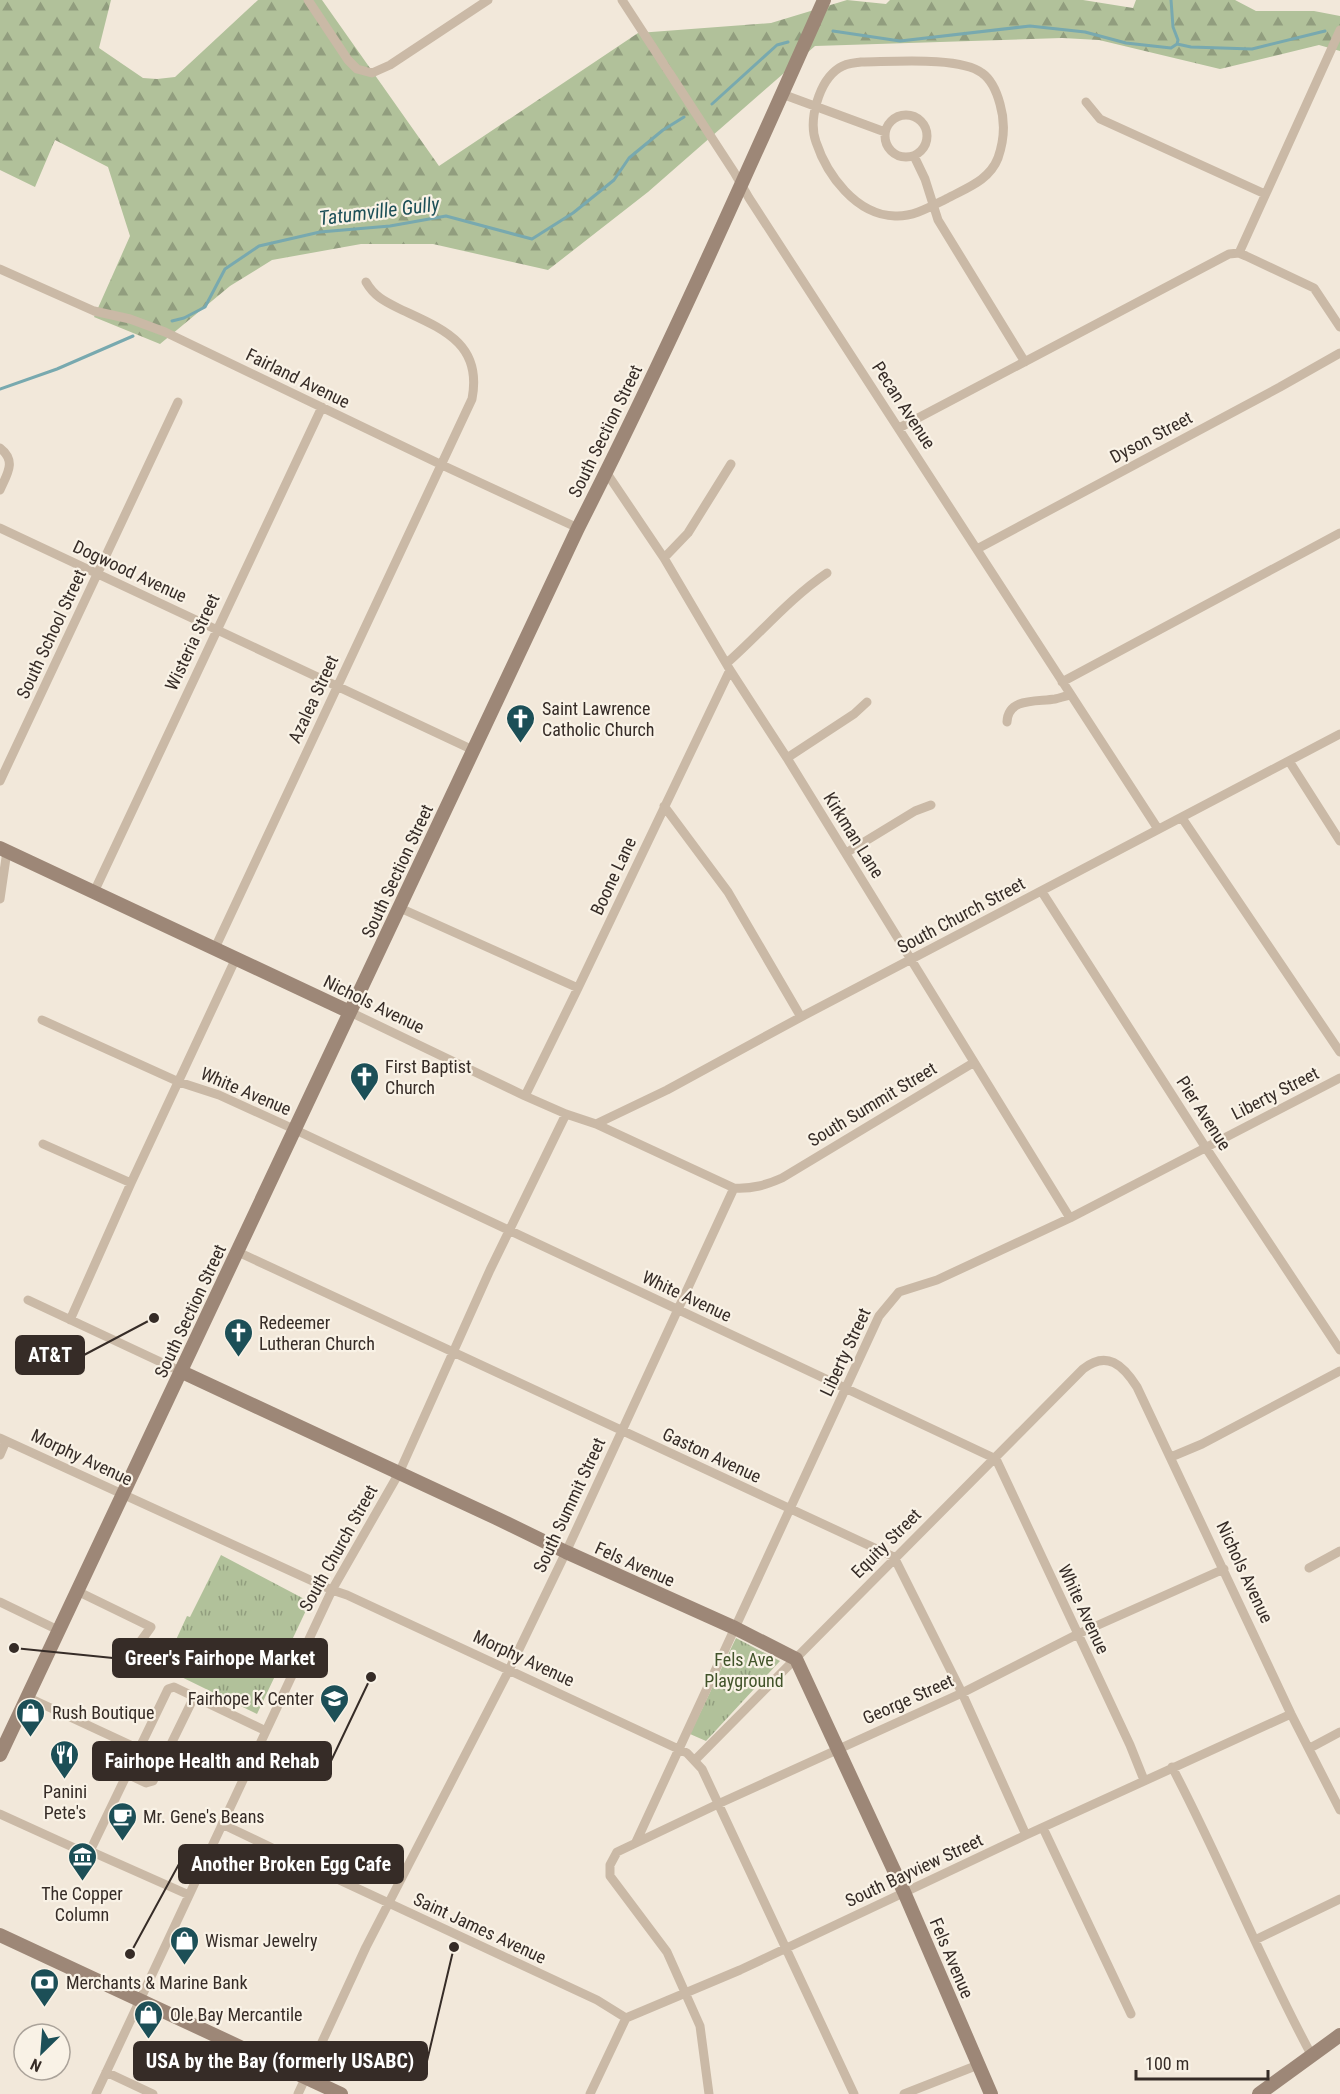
<svg xmlns="http://www.w3.org/2000/svg" width="1340" height="2094" viewBox="0 0 1340 2094" font-family="'Roboto Condensed',sans-serif">
<defs>
<pattern id="grass-tufts" width="24" height="20" patternUnits="userSpaceOnUse" patternTransform="scale(1.5)"><rect width="24" height="20" fill="#b1c19a"/><path d="M3 7l-1-3M5 7V3M7 7l1-3M15 17l-1-3M17 17v-4M19 17l1-3" fill="none" stroke="#919d7e"/></pattern>
<pattern id="forest-firs" width="22" height="20" patternUnits="userSpaceOnUse" patternTransform="scale(1.5)"><rect width="22" height="20" fill="#b1c19a"/><path d="M5 1l3.5 6h-7zM16 11l3.5 6h-7z" fill="#919d7e"/></pattern>
</defs>
<rect width="100%" height="100%" fill="#f2e8da"/>
<path fill="url(#grass-tufts)" d="M 221,1555 L 310,1602 L 257,1714 L 163,1668 L 187,1616 L 190,1617 Z
M 736,1638 L 780,1661 L 706,1741 L 690,1734 Z"/>
<path fill="url(#forest-firs)" d="M 0,0 L 111,0 L 99,48 L 143,78 L 157,79 L 175,77 L 258,0 L 322,0 L 439,166 L 638,33 L 771,23 L 847,0 L 886,4 L 890,0 L 1083,0 L 1133,8 L 1136,0 L 1235,0 L 1256,11 L 1314,11 L 1340,16 L 1340,51 L 1319,45 L 1220,69 L 1099,40 L 1062,38 L 815,46 L 648,192 L 548,270 L 433,244 L 361,244 L 272,260 L 230,286 L 160,344 L 94,317 L 130,236 L 108,167 L 55,140 L 35,187 L 0,170 Z"/>
<g fill="none" stroke-linecap="round" stroke-linejoin="round">
<path stroke="#78a9af" stroke-width="3" d="M 1171,0 L 1173,27 L 1178,40 L 1177,44
M 833,31 L 900,41 L 1030,26 L 1085,32 L 1126,43 L 1171,48 L 1177,44 L 1191,47 L 1252,49 L 1325,31
M 712,104 L 777,45 L 788,42
M 172,321 L 184,318 L 205,307 L 225,269 L 259,246 L 320,232 L 390,226 L 446,216 L 532,239 L 573,213 L 614,180 L 629,158 L 663,130 L 684,117
M 0,389 L 57,369 L 133,336"/>
<path stroke="#cab9a6" stroke-width="9" d="M 308,0 L 348,60 L 357,69 L 372,73 L 390,65 L 488,0
M 622,0 L 734,172 L 749,198 L 1158,829
M 861,62 C 890,62 960,56 982,73 C 992,80 997,93 1000,104 C 1005,121 1004,141 998,158 C 989,181 966,188 946,199 C 930,207 913,217 895,216 C 856,215 827,175 816,142 C 808,120 819,81 839,68 C 846,63 854,63 861,62 Z
M 782,94 L 885,132
M 1086,102 L 1100,119 L 1265,194
M885 136a21 21 0 1 1 42 0a21 21 0 1 1-42 0Z
M 914,156 L 925,179 L 938,220 L 1025,362
M 1239,253 L 1340,30
M 0,269 L 94,311 L 130,319 L 165,332 L 442,465 L 578,528
M 899,428 L 1229,254 L 1239,253 L 1246,256 L 1314,288 L 1340,327
M 0,448 C 17,461 7,474 0,490
M 606,472 L 664,558 L 730,670 L 787,758 L 1070,1218
M 0,528 L 473,750
M 977,549 L 1280,387 L 1340,353
M 664,558 L 688,533 L 731,464
M 727,663 C 760,634 790,598 827,573
M 1062,682 L 1340,533
M 1007,722 C 1008,697 1038,702 1055,699 C 1060,698 1065,696 1070,695
M 787,758 L 854,714 L 867,702
M 1289,761 L 1340,841
M 0,781 L 178,402
M 664,806 L 728,892 L 801,1017
M 1182,818 L 1340,1052
M 846,853 L 915,811 L 931,805
M 94,892 L 322,407
M 1042,892 L 1206,1148 L 1340,1350
M 0,899 L 7,851
M 400,908 L 578,988
M 215,948 L 472,399 C 483,342 440,328 398,308 C 384,301 374,296 366,282
M 350,1012 L 525,1096 L 566,1114 L 596,1124 L 734,1188 C 753,1189 766,1185 782,1178 L 973,1063
M 42,1020 L 179,1082 L 219,1095 L 285,1125 L 996,1459 L 1130,1745 L 1144,1780
M 525,1096 L 578,988 L 730,670
M 596,1124 L 667,1090 L 801,1017 L 1340,734
M 43,1144 L 131,1183
M 238,1252 L 894,1557 L 962,1693 L 1026,1835
M 28,1300 L 182,1372
M 70,1320 L 131,1183 L 236,958
M 0,1438 L 332,1590 L 347,1595 L 687,1753 L 702,1769 L 854,2094
M 0,1455 L 6,1441
M 1171,1457 L 1202,1444 L 1340,1371
M 1309,1568 L 1340,1551
M 77,1591 L 151,1627 L 130,1656
M 0,1602 L 58,1630
M 27,1697 L 139,1749
M 1310,1748 L 1340,1732
M 695,1760 L 1083,1369 C 1107,1350 1123,1365 1137,1387 L 1291,1714 L 1340,1810
M 1172,1767 C 1222,1862 1261,1962 1312,2056
M 127,1774 L 146,1783 L 153,1781 L 194,1697
M 0,1814 L 79,1850 L 90,1851 L 189,1895
M 222,1824 L 320,1871 L 597,2000 L 626,2018
M 1043,1828 L 1131,2014
M 636,1842 L 879,1316 L 899,1292 L 937,1280 L 1070,1218 L 1340,1078
M 90,1851 L 168,1689 L 174,1687 L 266,1731
M 1255,1940 L 1340,1899
M 106,2072 L 153,2094
M 96,2094 L 332,1590 L 399,1473 L 490,1270 L 566,1114
M 298,2094 L 366,1947 L 509,1670 L 566,1552 L 734,1188
M 590,2094 L 626,2018 L 740,1970 L 1026,1835 L 1291,1714
M 709,2094 L 700,2026 L 667,1952 L 610,1876 L 610,1865 L 617,1852 L 718,1804 L 962,1693 L 1078,1634 L 1224,1569
M 904,2094 L 978,2065"/>
<path stroke="#9d8777" stroke-width="14" d="M 0,848 L 350,1012
M 182,1372 L 496,1518 L 566,1552 L 735,1628 L 796,1659 L 904,1892 L 991,2094
M 0,1755 L 578,528 C 666,355 745,177 824,0
M 0,1935 L 341,2094
M 1259,2094 L 1340,2035"/>
</g>
<defs>
<symbol id="church-pin" viewBox="-11 -11 22 30"><path d="M0 17L-7.5 6A9.5 9.5 0 1 1 7.5 6Z" fill="#1c4f57" stroke="#f9f2e6"/><path d="M-1.2-6h2.4v3.5h3.3v2.4h-3.3V6h-2.4V-.1h-3.3v-2.4h3.3Z" fill="#fff"/></symbol>
<symbol id="school-pin" viewBox="-11 -11 22 30"><path d="M0 17L-7.5 6A9.5 9.5 0 1 1 7.5 6Z" fill="#1c4f57" stroke="#f9f2e6"/><path d="M0-5L7-2L0 1L-7-2ZM-4 1L0 2.5L4 1V4Q0 6-4 4Z" fill="#fff"/></symbol>
<symbol id="shop-pin" viewBox="-11 -11 22 30"><path d="M0 17L-7.5 6A9.5 9.5 0 1 1 7.5 6Z" fill="#1c4f57" stroke="#f9f2e6"/><path d="M-5-2.5h2.3a2.7 3.5 0 0 1 5.4 0H5L5.5 6h-11ZM-1.5-2.5h3a1.5 2.3 0 0 0-3 0Z" fill="#fff"/></symbol>
<symbol id="restaurant-pin" viewBox="-11 -11 22 30"><path d="M0 17L-7.5 6A9.5 9.5 0 1 1 7.5 6Z" fill="#1c4f57" stroke="#f9f2e6"/><path d="M-5-6h1v4h1v-4h1v4h1v-4h1v5L-1.5 .5V6h-2V.5L-5-1ZM5-6V6H3V1.5H1.5Q1.5-4 5-6Z" fill="#fff"/></symbol>
<symbol id="cafe-pin" viewBox="-11 -11 22 30"><path d="M0 17L-7.5 6A9.5 9.5 0 1 1 7.5 6Z" fill="#1c4f57" stroke="#f9f2e6"/><path d="M-5.5-4.5H6V0H3Q3 3.5 0 3.5H-2.5Q-5.5 3.5-5.5 0ZM3-3.2v2h1.7v-2ZM-6 4.5H4V6H-6Z" fill="#fff"/></symbol>
<symbol id="museum-pin" viewBox="-11 -11 22 30"><path d="M0 17L-7.5 6A9.5 9.5 0 1 1 7.5 6Z" fill="#1c4f57" stroke="#f9f2e6"/><path d="M0-6L6-3V-2H-6V-3ZM-5-1h2V3h-2ZM-1-1h2V3h-2ZM3-1h2V3H3ZM-6 4H6V6H-6Z" fill="#fff"/></symbol>
<symbol id="bank-pin" viewBox="-11 -11 22 30"><path d="M0 17L-7.5 6A9.5 9.5 0 1 1 7.5 6Z" fill="#1c4f57" stroke="#f9f2e6"/><path d="M-6-4H6V4H-6ZM0-2.3a2.3 2.3 0 1 0 0 4.6a2.3 2.3 0 1 0 0-4.6Z" fill="#fff"/></symbol>
</defs>
<g fill-rule="evenodd">
<use href="#church-pin" x="504" y="702" width="33" height="45"/>
<use href="#church-pin" x="348" y="1060" width="33" height="45"/>
<use href="#church-pin" x="222" y="1316" width="33" height="45"/>
<use href="#school-pin" x="318" y="1682" width="33" height="45"/>
<use href="#shop-pin" x="14" y="1696" width="33" height="45"/>
<use href="#restaurant-pin" x="48" y="1738" width="33" height="45"/>
<use href="#cafe-pin" x="106" y="1800" width="33" height="45"/>
<use href="#museum-pin" x="66" y="1840" width="33" height="45"/>
<use href="#shop-pin" x="168" y="1924" width="33" height="45"/>
<use href="#bank-pin" x="28" y="1966" width="33" height="45"/>
<use href="#shop-pin" x="132" y="1998" width="33" height="45"/>
</g>
<g text-anchor="middle" dominant-baseline="central" stroke-width="4.5" stroke-linejoin="round" paint-order="stroke">
<g font-size="18" fill="#362c27" stroke="#f9f2e6">
<text transform="translate(298 378) rotate(26)">Fairland Avenue</text>
<text transform="translate(904 405) rotate(57)">Pecan Avenue</text>
<text transform="translate(605 431) rotate(-64)">South Section Street</text>
<text transform="translate(1151 437) rotate(-28)">Dyson Street</text>
<text transform="translate(130 571) rotate(25)">Dogwood Avenue</text>
<text transform="translate(51 634) rotate(-65)">South School Street</text>
<text transform="translate(192 642) rotate(-65)">Wisteria Street</text>
<text transform="translate(313 699) rotate(-65)">Azalea Street</text>
<text transform="translate(854 835) rotate(58)">Kirkman Lane</text>
<text transform="translate(397 871) rotate(-65)">South Section Street</text>
<text transform="translate(613 876) rotate(-65)">Boone Lane</text>
<text transform="translate(961 915) rotate(-28)">South Church Street</text>
<text transform="translate(374 1004) rotate(26)">Nichols Avenue</text>
<text transform="translate(246 1091) rotate(23)">White Avenue</text>
<text transform="translate(1275 1093) rotate(-27)">Liberty Street</text>
<text transform="translate(872 1104) rotate(-31)">South Summit Street</text>
<text transform="translate(1204 1113) rotate(57)">Pier Avenue</text>
<text transform="translate(687 1296) rotate(25)">White Avenue</text>
<text transform="translate(190 1311) rotate(-65)">South Section Street</text>
<text transform="translate(845 1352) rotate(-65)">Liberty Street</text>
<text transform="translate(712 1455) rotate(25)">Gaston Avenue</text>
<text transform="translate(82 1457) rotate(25)">Morphy Avenue</text>
<text transform="translate(569 1505) rotate(-65)">South Summit Street</text>
<text transform="translate(886 1543) rotate(-45)">Equity Street</text>
<text transform="translate(338 1548) rotate(-61)">South Church Street</text>
<text transform="translate(635 1564) rotate(24)">Fels Avenue</text>
<text transform="translate(1245 1572) rotate(65)">Nichols Avenue</text>
<text transform="translate(1084 1609) rotate(65)">White Avenue</text>
<text transform="translate(524 1658) rotate(25)">Morphy Avenue</text>
<text transform="translate(908 1699) rotate(-24)">George Street</text>
<text transform="translate(914 1870) rotate(-25)">South Bayview Street</text>
<text transform="translate(480 1928) rotate(25)">Saint James Avenue</text>
<text transform="translate(952 1958) rotate(67)">Fels Avenue</text>
</g>
<g font-size="18" fill="#362c27" stroke="#f9f2e6" text-anchor="start">
<text x="542" y="708">Saint Lawrence<tspan x="542" dy="21">Catholic Church</tspan></text>
<text x="385" y="1066">First Baptist<tspan x="385" dy="21">Church</tspan></text>
<text x="259" y="1322">Redeemer<tspan x="259" dy="21">Lutheran Church</tspan></text>
<text x="314" y="1698" text-anchor="end">Fairhope K Center</text>
<text x="52" y="1712">Rush Boutique</text>
<text x="65" y="1791" text-anchor="middle">Panini<tspan x="65" dy="21">Pete's</tspan></text>
<text x="143" y="1816">Mr. Gene's Beans</text>
<text x="82" y="1893" text-anchor="middle">The Copper<tspan x="82" dy="21">Column</tspan></text>
<text x="205" y="1940">Wismar Jewelry</text>
<text x="66" y="1982">Merchants &amp; Marine Bank</text>
<text x="170" y="2014">Ole Bay Mercantile</text>
</g>
<g font-size="18" fill="#42542a" stroke="#f9f2e6">
<text x="744" y="1659">Fels Ave<tspan x="744" dy="21">Playground</tspan></text>
</g>
<g font-size="20" font-style="italic" fill="#1c4f57" stroke="#f9f2e6">
<text transform="translate(379 211) rotate(-7)">Tatumville Gully</text>
</g>
</g>
<path fill="none" stroke="#362c27" stroke-width="2" d="M154 1318L84 1355M14 1648L113 1658M371 1677L331 1761M130 1954L179 1864M454 1947L427 2061"/>
<g fill="#362c27" stroke="#f9f2e6" stroke-width="2">
<circle cx="154" cy="1318" r="6"/>
<circle cx="14" cy="1648" r="6"/>
<circle cx="371" cy="1677" r="6"/>
<circle cx="130" cy="1954" r="6"/>
<circle cx="454" cy="1947" r="6"/>
</g>
<g fill="#362c27" stroke="#362c27" stroke-width="2">
<rect x="16" y="1336" width="68" height="38" rx="6"/>
<rect x="113" y="1639" width="214" height="38" rx="6"/>
<rect x="93" y="1742" width="238" height="38" rx="6"/>
<rect x="179" y="1845" width="224" height="38" rx="6"/>
<rect x="134" y="2042" width="293" height="38" rx="6"/>
</g>
<g font-size="20" text-anchor="middle" font-weight="bold" fill="#fff">
<text x="50" y="1362">AT&amp;T</text>
<text x="220" y="1665">Greer's Fairhope Market</text>
<text x="212" y="1768">Fairhope Health and Rehab</text>
<text x="291" y="1871">Another Broken Egg Cafe</text>
<text x="280" y="2068">USA by the Bay (formerly USABC)</text>
</g>
<g transform="translate(42 2052) rotate(205)"><circle r="28" fill="#f9f2e6" stroke="#aba39a" stroke-width="1.5"/>
<path d="M0-4.5L10 22L0 15L-10 22Z" fill="#1c4f57"/>
<text y="-9" font-size="16" font-weight="bold" text-anchor="middle" fill="#362c27">N</text>
</g>
<path d="M1136 2070v9h132v-9" fill="none" stroke="#362c27" stroke-width="3"/>
<text x="1145" y="2070" font-size="18" fill="#362c27" stroke="#f9f2e6" stroke-width="4.5" paint-order="stroke">100 m</text>
</svg>
